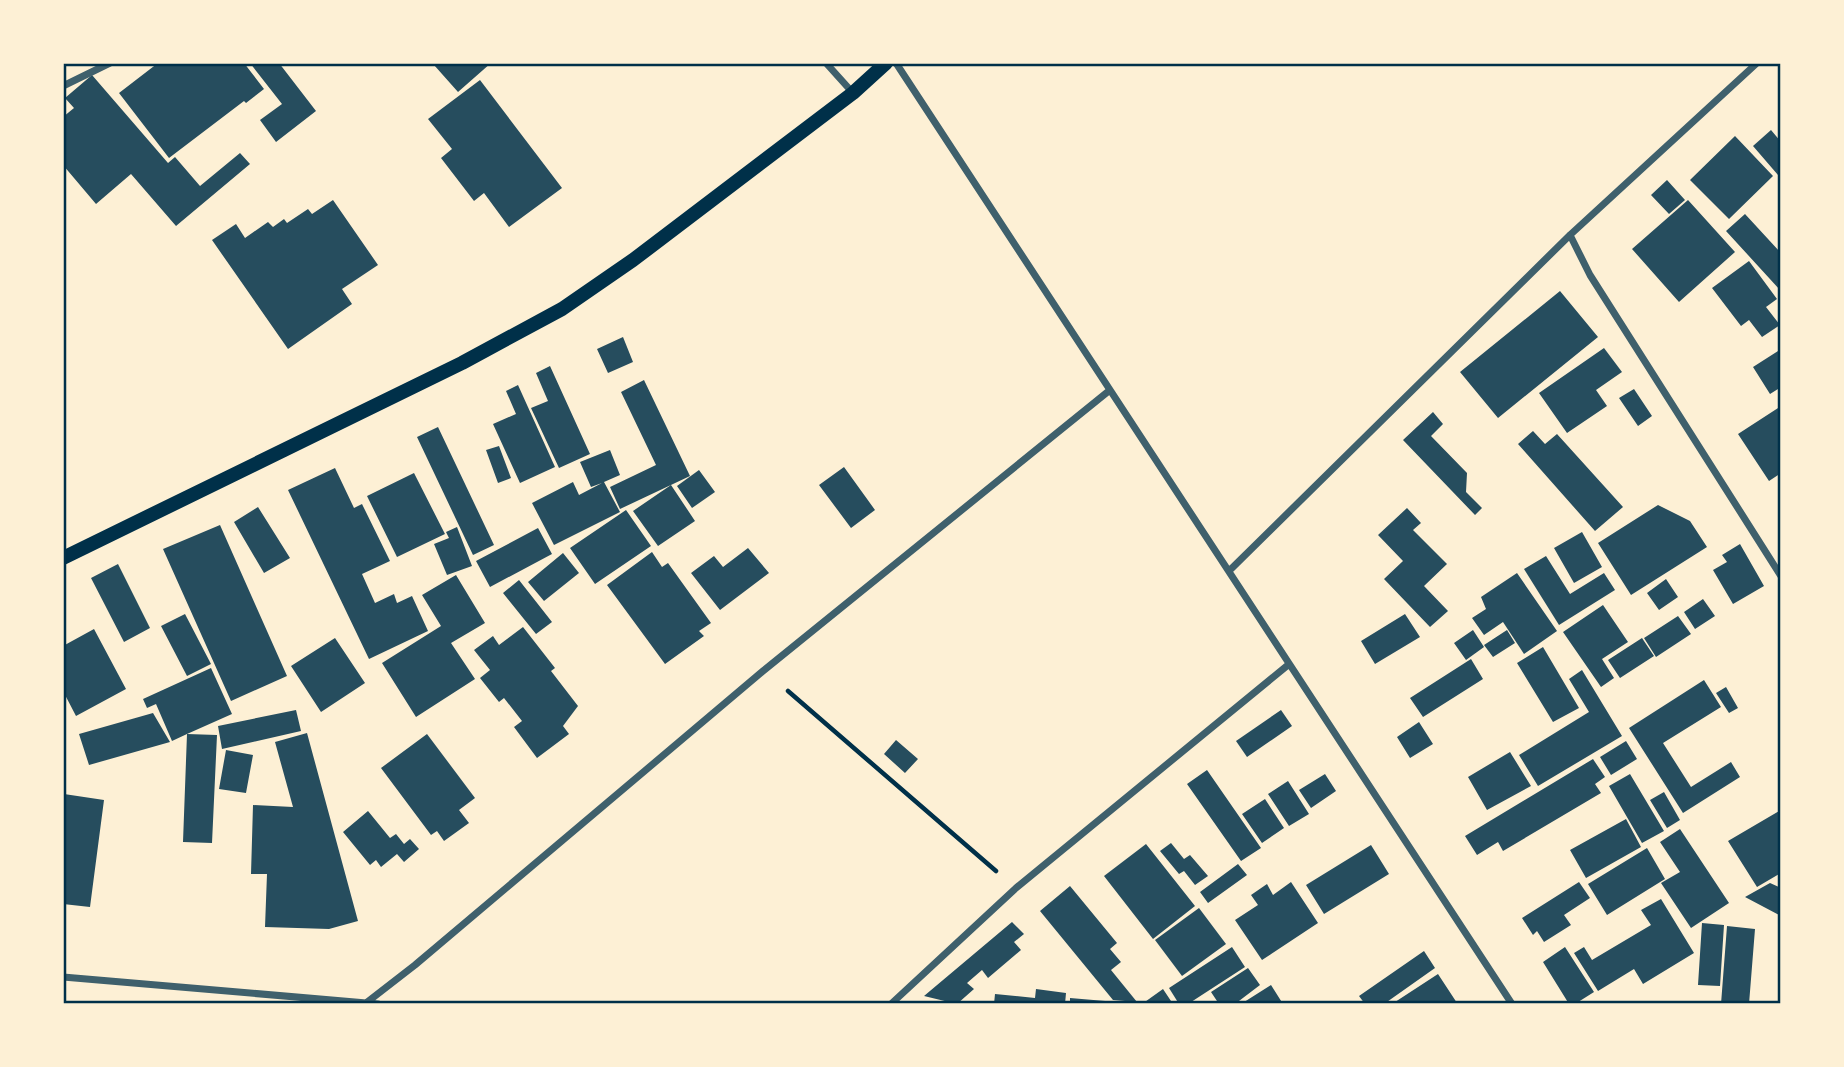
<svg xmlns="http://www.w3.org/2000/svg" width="1844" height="1067" viewBox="0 0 1844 1067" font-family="'Times New Roman',serif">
<rect width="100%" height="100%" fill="#fdf0d5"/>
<path fill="#264d5e" d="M 158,63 L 244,63 L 264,89 L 246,103 L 244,101 L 169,158 L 119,93 Z
M 250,63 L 279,63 L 316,111 L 276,142 L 260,120 L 282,104 Z
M 436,63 L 491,63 L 458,92 L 434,65 Z
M 92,75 L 168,163 L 175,157 L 200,186 L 240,153 L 250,164 L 176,226 L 131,174 L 96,204 L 63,165 L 63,117 L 74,108 L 65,98 Z
M 480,80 L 562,188 L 509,227 L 484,193 L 474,201 L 441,158 L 452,149 L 428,119 Z
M 1771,130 L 1781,142 L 1781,173 L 1778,175 L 1753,146 Z
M 1735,136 L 1773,176 L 1729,219 L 1690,180 Z
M 1667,180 L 1685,200 L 1669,214 L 1651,195 Z
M 333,200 L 378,265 L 342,289 L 352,304 L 288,349 L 212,240 L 236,224 L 245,238 L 268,222 L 273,227 L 284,219 L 287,223 L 308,209 L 312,214 Z
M 1688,200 L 1735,252 L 1679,302 L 1632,249 Z
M 1745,214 L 1781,253 L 1781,291 L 1726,231 Z
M 1749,261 L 1777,299 L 1766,307 L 1780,325 L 1762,337 L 1749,320 L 1741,326 L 1712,288 Z
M 1560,291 L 1598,337 L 1498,418 L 1460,372 Z
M 623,337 L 633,362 L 608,373 L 597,349 Z
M 1604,348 L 1622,372 L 1596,390 L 1607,406 L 1567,433 L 1539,393 Z
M 1781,349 L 1781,387 L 1770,394 L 1753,367 Z
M 550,366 L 590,454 L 559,468 L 531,408 L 548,401 L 536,373 Z
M 644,380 L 690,476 L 620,509 L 610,487 L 656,465 L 621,392 Z
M 518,385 L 555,467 L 520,483 L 493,424 L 516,414 L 506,391 Z
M 1634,389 L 1652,416 L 1638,426 L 1619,398 Z
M 1781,406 L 1781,473 L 1769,481 L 1738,434 Z
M 1433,412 L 1443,424 L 1431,436 L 1467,473 L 1466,492 L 1482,508 L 1475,515 L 1403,440 Z
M 438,427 L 494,545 L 473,555 L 417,437 Z
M 1533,431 L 1545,444 L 1557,434 L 1623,507 L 1595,531 L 1518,444 Z
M 499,446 L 511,478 L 498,483 L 486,450 Z
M 610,450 L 620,475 L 604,482 L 620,512 L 554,545 L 532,503 L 573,482 L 579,495 L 602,483 L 591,487 L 580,462 Z
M 844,467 L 875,510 L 851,528 L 819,485 Z
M 335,468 L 354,508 L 362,504 L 390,561 L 362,574 L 375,603 L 394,594 L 397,603 L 412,596 L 428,631 L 369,659 L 288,490 Z
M 699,470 L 715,492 L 692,508 L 677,486 Z
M 414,473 L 445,534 L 397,557 L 367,496 Z
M 671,485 L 695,521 L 658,546 L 633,511 Z
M 1658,505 L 1690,521 L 1707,547 L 1631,595 L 1598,543 Z
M 258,507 L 290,558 L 264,573 L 234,522 Z
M 1407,508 L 1421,523 L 1413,530 L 1447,564 L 1424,586 L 1448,611 L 1430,627 L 1384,579 L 1403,561 L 1378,535 Z
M 626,510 L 651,546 L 595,584 L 570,548 Z
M 220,525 L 287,676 L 231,701 L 163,549 Z
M 457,527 L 472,566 L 447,575 L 434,544 L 449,538 L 446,532 Z
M 538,528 L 552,554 L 490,587 L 476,561 Z
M 1582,532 L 1602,567 L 1574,583 L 1554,548 Z
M 1740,544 L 1764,586 L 1733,604 L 1713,570 L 1727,562 L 1722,555 Z
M 748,548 L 769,573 L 720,610 L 691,573 L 714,556 L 723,567 Z
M 652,552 L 662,567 L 668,563 L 711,623 L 699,631 L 704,636 L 665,664 L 607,585 Z
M 563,553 L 579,573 L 544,601 L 528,582 Z
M 1546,556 L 1570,594 L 1604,573 L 1615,590 L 1559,625 L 1524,569 Z
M 118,564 L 150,628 L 124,642 L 91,578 Z
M 1517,573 L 1557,631 L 1524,654 L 1503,622 L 1484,635 L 1472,618 L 1486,609 L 1481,597 Z
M 456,575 L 485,623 L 451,643 L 475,679 L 416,717 L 382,663 L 441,626 L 422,595 Z
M 1666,579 L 1678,597 L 1659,610 L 1647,593 Z
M 519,580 L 552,622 L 536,634 L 503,593 Z
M 1703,599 L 1715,616 L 1695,629 L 1684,612 Z
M 1603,605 L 1628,642 L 1602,659 L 1614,678 L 1601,687 L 1563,632 Z
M 185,614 L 211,664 L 187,676 L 161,626 Z
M 1405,614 L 1420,637 L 1375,664 L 1361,641 Z
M 1678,616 L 1691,634 L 1656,657 L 1644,638 Z
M 523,627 L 555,668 L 551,671 L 578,706 L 563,726 L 569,734 L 537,758 L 514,727 L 522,721 L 504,698 L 499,702 L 480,678 L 490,670 L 474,650 L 493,636 L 499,645 Z
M 94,629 L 126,689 L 76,716 L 63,691 L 63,646 Z
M 1473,630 L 1484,647 L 1466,660 L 1454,643 Z
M 1507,630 L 1515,643 L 1493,657 L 1484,645 Z
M 335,638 L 365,683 L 321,712 L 291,666 Z
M 1642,638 L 1654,656 L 1620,678 L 1608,660 Z
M 1543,647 L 1579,708 L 1553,722 L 1517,663 Z
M 1471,659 L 1483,679 L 1423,717 L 1410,698 Z
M 211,668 L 232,714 L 187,734 L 217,735 L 212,843 L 183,842 L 187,734 L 172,741 L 156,704 L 147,708 L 143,699 Z
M 1582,670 L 1622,736 L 1538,786 L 1519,755 L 1589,712 L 1569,679 Z
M 1704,680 L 1721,707 L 1663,743 L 1691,787 L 1731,762 L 1740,777 L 1683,813 L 1629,728 Z
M 1726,687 L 1738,708 L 1729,713 L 1716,693 Z
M 296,710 L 301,731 L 222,749 L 218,726 Z
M 1281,710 L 1292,726 L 1247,757 L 1236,741 Z
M 153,713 L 170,742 L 89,765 L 79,734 Z
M 1419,722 L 1433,744 L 1410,758 L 1397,737 Z
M 307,733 L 358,921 L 329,929 L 265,927 L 267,874 L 251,874 L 253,805 L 293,807 L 275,742 Z
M 427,734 L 475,798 L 459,810 L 469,823 L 444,841 L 437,831 L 431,835 L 381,768 Z
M 896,740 L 918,759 L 905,773 L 884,754 Z
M 1626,741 L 1637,759 L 1611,775 L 1600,757 Z
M 226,750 L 253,755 L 246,793 L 219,789 Z
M 1510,752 L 1531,786 L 1487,810 L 1468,777 Z
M 1593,759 L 1605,777 L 1595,784 L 1601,793 L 1503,851 L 1498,842 L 1477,855 L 1465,836 Z
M 1207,770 L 1261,848 L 1241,861 L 1187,784 Z
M 1325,774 L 1336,791 L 1311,808 L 1299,790 Z
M 1630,774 L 1664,831 L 1642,843 L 1609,786 Z
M 1288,781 L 1309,814 L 1289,826 L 1268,794 Z
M 1664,792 L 1680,820 L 1667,828 L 1650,800 Z
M 64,794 L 104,800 L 90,907 L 63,904 Z
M 1265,799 L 1284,828 L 1262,843 L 1242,814 Z
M 1781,810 L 1781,873 L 1757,887 L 1728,841 Z
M 368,811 L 390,838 L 396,834 L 404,844 L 410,839 L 419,849 L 404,862 L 397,854 L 381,867 L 376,860 L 370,865 L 343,832 Z
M 1626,819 L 1641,847 L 1586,878 L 1570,850 Z
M 1680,829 L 1729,903 L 1691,928 L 1661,883 L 1680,872 L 1660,842 Z
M 1171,843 L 1184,859 L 1190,855 L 1208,876 L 1195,885 L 1184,871 L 1179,874 L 1160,851 Z
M 1146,844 L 1195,906 L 1153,939 L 1104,876 Z
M 1371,845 L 1389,874 L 1324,914 L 1306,885 Z
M 1647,848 L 1665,879 L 1607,915 L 1588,884 Z
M 1238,864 L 1247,875 L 1208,903 L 1200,892 Z
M 1291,882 L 1318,923 L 1262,960 L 1235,920 L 1258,905 L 1251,895 L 1267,884 L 1273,895 Z
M 1579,882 L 1590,898 L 1564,915 L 1571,925 L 1544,942 L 1537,931 L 1533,935 L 1522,918 Z
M 1770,883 L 1781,888 L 1781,916 L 1745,897 Z
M 1070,886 L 1117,943 L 1110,949 L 1121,962 L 1111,970 L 1137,1002 L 1113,1000 L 1040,911 Z
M 1661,899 L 1694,953 L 1643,984 L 1634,969 L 1598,991 L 1574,953 L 1584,947 L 1592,960 L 1651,925 L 1641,910 Z
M 1199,908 L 1226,944 L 1182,976 L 1155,940 Z
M 1012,922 L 1024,934 L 1014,942 L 1021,950 L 988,978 L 982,970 L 967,983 L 974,989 L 957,1004 L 924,996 Z
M 1702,923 L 1724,925 L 1720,986 L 1698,985 Z
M 1727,926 L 1755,929 L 1749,1004 L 1721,1004 Z
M 1232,947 L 1245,967 L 1188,1004 L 1179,1004 L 1169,988 Z
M 1565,947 L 1594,992 L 1575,1004 L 1569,1004 L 1543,962 Z
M 1424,951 L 1435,968 L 1384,1004 L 1365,1004 L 1359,996 Z
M 1248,968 L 1260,985 L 1235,1004 L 1219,1004 L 1211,992 Z
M 1438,974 L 1457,1003 L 1392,1004 Z
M 1271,985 L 1283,1004 L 1241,1004 Z
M 1036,989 L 1066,993 L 1065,1004 L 994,1004 L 995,994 L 1035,998 Z
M 1163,989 L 1173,1004 L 1142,1004 Z
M 1070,998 L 1117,1002 L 1117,1004 L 1070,1004 Z"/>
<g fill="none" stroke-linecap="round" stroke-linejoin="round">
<path stroke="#003049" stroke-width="4.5" d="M 788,691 L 996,871"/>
<path stroke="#3f606c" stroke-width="7" d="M 826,63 L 853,93
M 896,63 L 1512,1004
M 63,86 L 110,63
M 1570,235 L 1590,275 L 1781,576
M 1229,571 L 1570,235 L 1757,63
M 63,977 L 378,1004
M 366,1003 L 415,965 L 763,671 L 1110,390
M 891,1004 L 1016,888 L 1288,665"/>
<path stroke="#003049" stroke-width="14" d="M 63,558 L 462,363 L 562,309 L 633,260 L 853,93 L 886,63"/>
</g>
<rect width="1844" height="1067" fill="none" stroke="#fdf0d5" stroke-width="130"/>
<rect x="65" y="65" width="1714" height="937" fill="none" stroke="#003049" stroke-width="2.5"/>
</svg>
